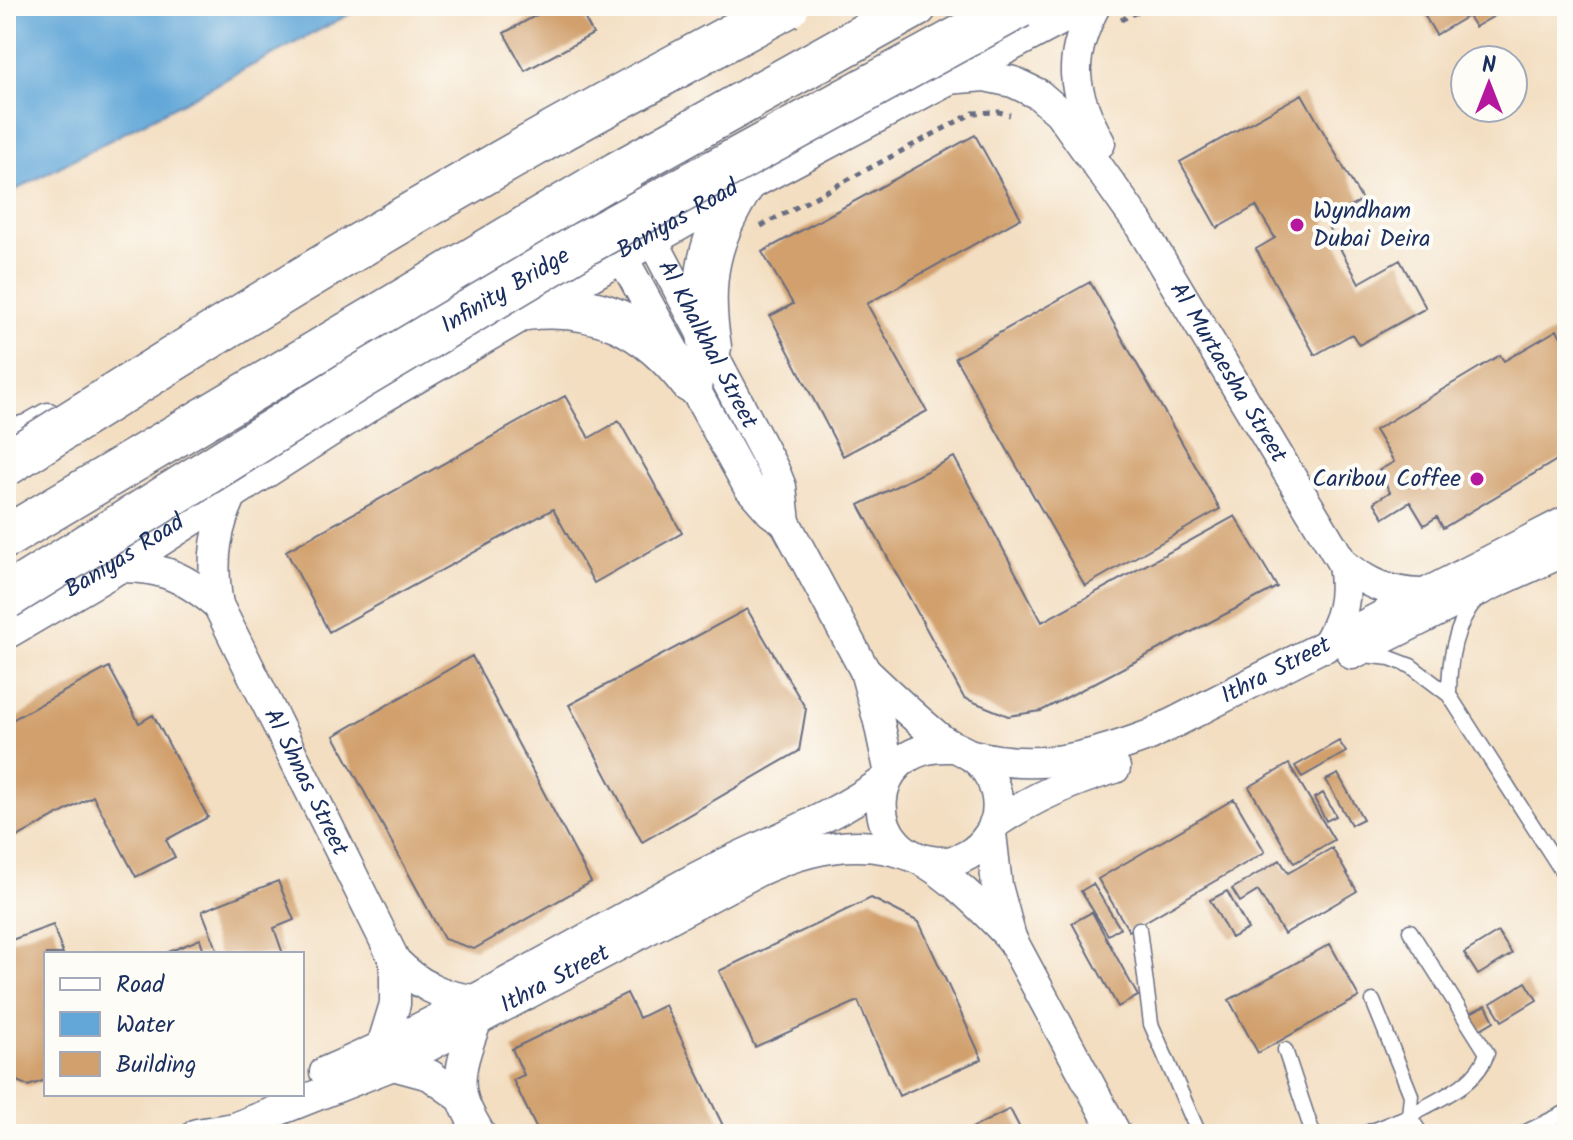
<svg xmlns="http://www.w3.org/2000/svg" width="1573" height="1140" viewBox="0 0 1573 1140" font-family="Kalam,sans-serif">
<rect width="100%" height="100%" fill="#fdfcf7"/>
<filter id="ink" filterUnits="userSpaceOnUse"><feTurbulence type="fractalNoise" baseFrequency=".0125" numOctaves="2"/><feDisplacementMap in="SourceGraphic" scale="16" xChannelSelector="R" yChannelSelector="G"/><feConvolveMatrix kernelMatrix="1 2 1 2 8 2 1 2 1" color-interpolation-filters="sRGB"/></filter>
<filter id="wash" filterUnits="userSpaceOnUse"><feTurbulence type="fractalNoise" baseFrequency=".006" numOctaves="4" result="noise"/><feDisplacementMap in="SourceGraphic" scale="32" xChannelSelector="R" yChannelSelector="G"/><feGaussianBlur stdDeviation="1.8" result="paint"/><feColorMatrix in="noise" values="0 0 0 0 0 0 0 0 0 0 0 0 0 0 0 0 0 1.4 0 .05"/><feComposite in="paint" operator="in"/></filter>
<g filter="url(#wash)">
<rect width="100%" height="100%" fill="#f3dec1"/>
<path fill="#62a7d8" stroke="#3e6b9b" stroke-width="2" d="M 6,6 L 365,6 L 6,195 Z"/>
<g id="blocks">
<path fill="#d1a06d" d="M 553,6 L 578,6 L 593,34 L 525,71 L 504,33 Z
M 1419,6 L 1507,6 L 1508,8 L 1475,27 L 1468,16 L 1436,35 Z
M 1302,94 L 1362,200 L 1325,221 L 1359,283 L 1400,260 L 1426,308 L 1359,345 L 1352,334 L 1315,355 L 1256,249 L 1275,238 L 1256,206 L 1217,228 L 1180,162 Z
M 975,135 L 1021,218 L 867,304 L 927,411 L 843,456 L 770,316 L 793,304 L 762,252 Z
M 1090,282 L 1220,509 L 1085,586 L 955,358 Z
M 1557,330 L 1567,347 L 1567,454 L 1443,528 L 1437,517 L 1424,525 L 1410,502 L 1384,518 L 1374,502 L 1390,492 L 1378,471 L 1394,462 L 1375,430 L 1500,355 L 1504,361 Z
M 565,396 L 589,438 L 619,421 L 682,533 L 594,583 L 553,509 L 329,632 L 286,551 Z
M 954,457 L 1042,622 L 1235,516 L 1277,587 L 1041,711 L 1008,716 L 964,698 L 859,505 Z
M 747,609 L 806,709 L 799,751 L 642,842 L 569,705 Z
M 472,656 L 591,882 L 474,949 L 444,939 L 334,736 Z
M 109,667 L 139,723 L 153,715 L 208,817 L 166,840 L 175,857 L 136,877 L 93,796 L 6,843 L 6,723 Z
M 1339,741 L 1346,752 L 1302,777 L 1295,766 Z
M 1289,764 L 1334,840 L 1294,863 L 1249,787 Z
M 1338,774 L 1363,819 L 1351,825 L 1326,780 Z
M 1323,793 L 1336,816 L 1326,821 L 1314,798 Z
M 1234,799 L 1265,852 L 1129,931 L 1098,879 Z
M 1332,848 L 1357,891 L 1284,934 L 1258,891 L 1240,902 L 1232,889 L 1280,860 L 1288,873 Z
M 278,881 L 294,920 L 274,928 L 283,954 L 219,954 L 202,911 Z
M 1093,884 L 1120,928 L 1108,935 L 1081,891 Z
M 1227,891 L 1248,929 L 1231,938 L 1210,900 Z
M 871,898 L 919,922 L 982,1059 L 899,1096 L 858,1001 L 755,1047 L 719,971 Z
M 1092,912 L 1138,996 L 1118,1007 L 1072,923 Z
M 53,925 L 63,954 L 46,954 L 46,1080 L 28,1086 L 6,1076 L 6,942 Z
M 1498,932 L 1512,954 L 1478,975 L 1464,953 Z
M 200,939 L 205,954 L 164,954 Z
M 1330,944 L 1359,997 L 1258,1053 L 1229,1000 Z
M 1526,982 L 1537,1000 L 1502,1021 L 1491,1003 Z
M 627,993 L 639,1018 L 665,1005 L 727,1134 L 539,1134 L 513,1080 L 524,1075 L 512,1049 Z
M 1486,1005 L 1494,1021 L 1479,1030 L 1470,1013 Z
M 1010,1109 L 1023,1134 L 960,1134 Z"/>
</g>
</g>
<g filter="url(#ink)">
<use href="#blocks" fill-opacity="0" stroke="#676c81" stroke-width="2"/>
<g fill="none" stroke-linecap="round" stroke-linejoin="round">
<defs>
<path id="lane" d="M 1364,655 L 1390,658 L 1411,666 L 1449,695 L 1567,879
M 1449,695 C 1449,659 1454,626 1477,598
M 1139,929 L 1151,1024 L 1199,1134
M 1410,931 L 1487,1053 C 1477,1086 1437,1099 1409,1116 L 1421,1134
M 1285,1050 L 1313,1134
M 1364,1134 L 1409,1116 L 1411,1095 L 1373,1001
M 1522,1134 L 1567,1112"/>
<g id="street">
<path d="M 1095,6 C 1066,61 1072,90 1100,143"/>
<path id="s1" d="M 946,79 L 985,76 L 1013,82 L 1038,94 L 1059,112 L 1139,224 L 1343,564 C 1368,584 1389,593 1421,594"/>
<path id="s2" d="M 617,173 L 774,470 L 781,487 L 785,522 L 865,671 L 879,722 L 890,774"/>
<path d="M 610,235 L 748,486 L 771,512 L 785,522"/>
<path d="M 6,436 L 29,429 L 48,418"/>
<path id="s3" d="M 237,485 C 215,525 210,560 218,605 L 395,961 C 418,984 440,996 473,1000"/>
<path d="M 107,568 C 155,564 181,574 218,605"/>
<path d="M 1325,647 C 1343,619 1348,597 1343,564"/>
<path d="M 1352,654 L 1486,587 L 1567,550"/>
<path d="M 866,672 C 890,695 914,717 939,738 C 949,746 960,748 970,755 C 996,772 1007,810 988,836 C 978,851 961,862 943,862 C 861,861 859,744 950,747"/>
<path id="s4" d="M 968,754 C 1036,772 1086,759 1150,735 L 1567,521"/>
<path d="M 994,824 C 1032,798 1070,781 1115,768"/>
<path d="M 991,833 L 997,886 L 1011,938 L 1116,1134"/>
<path d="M 476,1022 C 468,1045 455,1074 463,1099 C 466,1111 474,1123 480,1134"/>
<path d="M 382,1046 L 395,1004 L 395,961"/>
<path d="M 393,1065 L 430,1075 L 462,1098"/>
<path d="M 325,1072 C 452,1018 571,946 692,880 C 758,845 826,823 887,779"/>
<path id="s5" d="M 197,1134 L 234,1128 L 393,1065 L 758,871 C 805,849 861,836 912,856 C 945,869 986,912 1011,938"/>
</g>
<g id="secondary">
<path d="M 525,309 C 598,301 647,325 691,382"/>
<path d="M 710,347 C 699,281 708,237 745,182"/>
<path d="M 6,537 L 617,173 L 916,6"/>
<path id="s6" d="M 6,627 L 107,568 L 377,394 L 570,281 L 746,180 L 1074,6"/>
</g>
</defs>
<use href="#lane" stroke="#676c81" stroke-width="17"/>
<use href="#street" stroke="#676c81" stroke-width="33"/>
<use href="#secondary" stroke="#676c81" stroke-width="45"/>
<path stroke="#676c81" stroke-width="5" stroke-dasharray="6 6" stroke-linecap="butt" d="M 1121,20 L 1149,6
M 761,226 L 973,113 L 999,112 L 1010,115"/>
<use href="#lane" stroke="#fff" stroke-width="14"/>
<use href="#street" stroke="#fff" stroke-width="30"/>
<use href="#secondary" stroke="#fff" stroke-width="42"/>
<defs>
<g id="highway-bridge">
<path d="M 6,464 C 178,355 353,246 531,146 C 616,98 702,53 787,6"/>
<path id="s7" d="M 6,597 L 362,376 L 585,243 L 1019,6"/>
</g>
</defs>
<use href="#highway-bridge" stroke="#676c81" stroke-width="47" stroke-linecap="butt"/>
<use href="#highway-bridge" stroke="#fff" stroke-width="44"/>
</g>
</g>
<g fill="#b5179e" stroke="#fdfcf7" stroke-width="3">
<circle cx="1297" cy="225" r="8"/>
<circle cx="1477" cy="479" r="8"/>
</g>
<g text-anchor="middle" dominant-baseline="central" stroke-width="8" stroke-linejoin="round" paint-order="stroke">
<g font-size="24" fill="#1b2f5e" stroke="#fdfcf7" text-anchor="start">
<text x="1313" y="211">Wyndham<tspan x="1313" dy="28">Dubai Deira</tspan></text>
<text x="1461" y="479" text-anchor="end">Caribou Coffee</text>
</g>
<g font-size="24" fill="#1b2f5e" stroke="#fdfcf7">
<text stroke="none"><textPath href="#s6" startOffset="786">Baniyas Road</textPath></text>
<text stroke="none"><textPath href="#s7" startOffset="586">Infinity Bridge</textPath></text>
<text stroke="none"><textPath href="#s2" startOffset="194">Al Khalkhal Street</textPath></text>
<text stroke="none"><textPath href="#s1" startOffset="434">Al Murtaesha Street</textPath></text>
<text stroke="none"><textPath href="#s6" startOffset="138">Baniyas Road</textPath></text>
<text stroke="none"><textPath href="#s4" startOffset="328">Ithra Street</textPath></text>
<text stroke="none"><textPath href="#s3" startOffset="322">Al Shnas Street</textPath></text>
<text stroke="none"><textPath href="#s5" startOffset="392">Ithra Street</textPath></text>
</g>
</g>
<rect width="1573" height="1140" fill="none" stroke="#fdfcf7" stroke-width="32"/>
<rect x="44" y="952" width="260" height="144" fill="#fdfcf7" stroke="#a3aaba" stroke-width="2"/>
<rect x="60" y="978" width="40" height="12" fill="#ffffff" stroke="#a3aaba" stroke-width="2"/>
<text x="116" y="992" font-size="24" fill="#1b2f5e">Road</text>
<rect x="60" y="1012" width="40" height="24" fill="#62a7d8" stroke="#a3aaba" stroke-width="2"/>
<text x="116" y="1032" font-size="24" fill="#1b2f5e">Water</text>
<rect x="60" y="1052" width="40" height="24" fill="#d1a06d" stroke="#a3aaba" stroke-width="2"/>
<text x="116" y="1072" font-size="24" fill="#1b2f5e">Building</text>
<g transform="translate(1489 84)"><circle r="38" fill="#fdfcf7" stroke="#a3aaba" stroke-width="2"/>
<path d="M0-6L14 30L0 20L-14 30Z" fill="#b5179e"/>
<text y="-12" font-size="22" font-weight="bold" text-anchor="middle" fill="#1b2f5e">N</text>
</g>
</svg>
